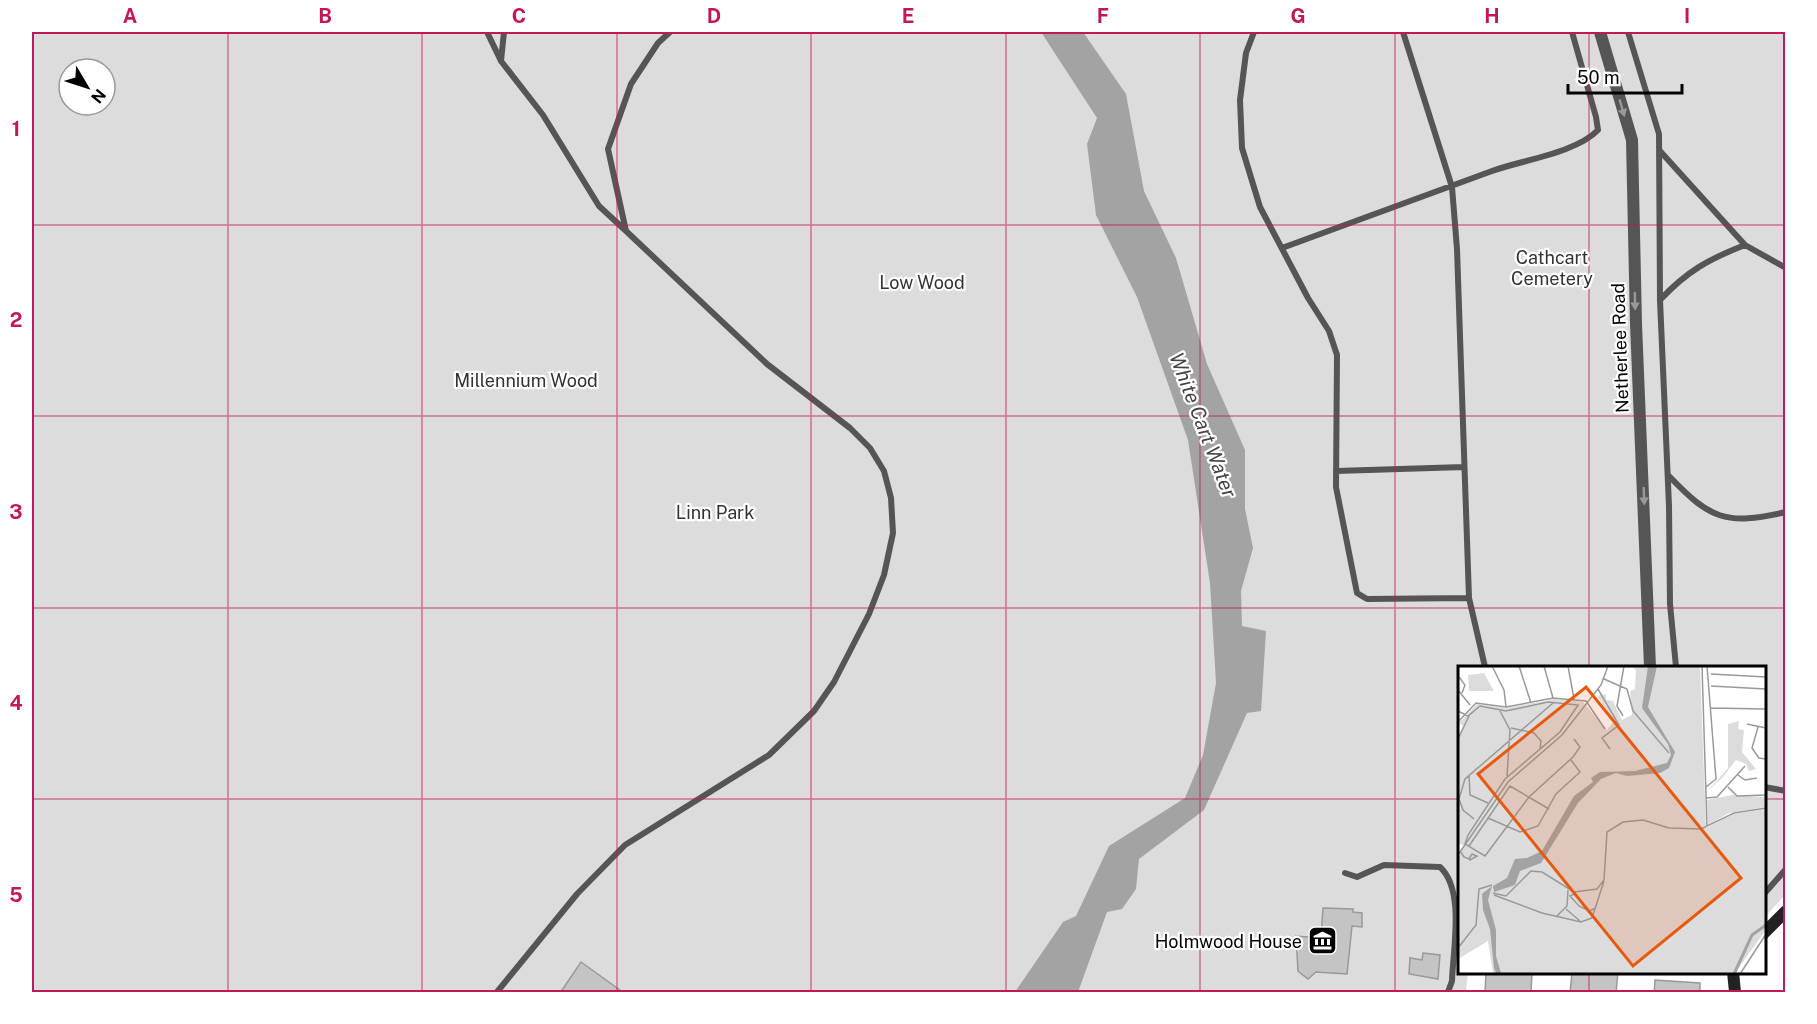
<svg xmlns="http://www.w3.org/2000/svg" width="1817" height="1024" viewBox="0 0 1817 1024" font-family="'Public Sans',sans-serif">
<rect width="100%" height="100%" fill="#fff"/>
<path fill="#dcdcdc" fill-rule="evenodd" d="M 32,32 L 1785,32 L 1785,895 L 1765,917 L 1764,667 L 1460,667 L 1460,972 L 1468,972 L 1466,991 L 1474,992 L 32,992 ZM 69,69 L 105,69 L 105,105 L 69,105 Z"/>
<path fill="#a3a3a3" d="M 1041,32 L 1083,32 L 1126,94 L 1144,191 L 1176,258 L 1207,364 L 1245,450 L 1245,509 L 1253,548 L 1241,591 L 1242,626 L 1266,631 L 1261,711 L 1247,713 L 1204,810 L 1139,859 L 1136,889 L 1122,909 L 1107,912 L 1078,992 L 1015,992 L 1063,922 L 1076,916 L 1109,846 L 1185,798 L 1203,755 L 1216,683 L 1210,583 L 1188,440 L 1137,297 L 1096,215 L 1087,144 L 1097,118 Z"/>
<path fill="#c4c4c4" stroke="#999" stroke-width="1.5" d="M 1323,908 L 1353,909 L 1353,912 L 1362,913 L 1362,927 L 1352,926 L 1347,974 L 1316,972 L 1308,979 L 1298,971 L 1296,936 L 1321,938 Z
M 1423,953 L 1440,955 L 1438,979 L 1409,974 L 1410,958 L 1422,960 Z
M 581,962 L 624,993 L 560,993 Z
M 1486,972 L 1532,972 L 1531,993 L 1485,993 Z
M 1572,972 L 1618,972 L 1616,993 L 1570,993 Z
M 1655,980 L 1700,983 L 1700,993 L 1654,993 Z"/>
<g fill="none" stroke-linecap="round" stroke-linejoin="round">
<path stroke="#555" stroke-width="6" d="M 487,32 L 501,61 L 543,115 L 599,206 L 626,231
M 1254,32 L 1246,53 L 1240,100 L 1242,148 L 1260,207 L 1308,298 L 1329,331 L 1337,355 L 1336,487 L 1357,593 L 1367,599 L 1469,598
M 1403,32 L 1452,187 L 1457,249 L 1469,598 L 1485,667
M 1628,32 L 1659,134 L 1660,300 L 1669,506 L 1670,604 L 1676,667
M 501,61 L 504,32
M 1660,151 L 1745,245 L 1786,268
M 1282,248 C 1352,223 1422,197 1492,171 C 1522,160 1576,153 1598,130 L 1596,117 L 1572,32
M 1660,300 C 1687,271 1709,259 1745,245
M 1336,471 L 1464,467
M 1668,475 C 1710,519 1725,526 1786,512
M 1764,787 L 1786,791
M 1345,873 L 1357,877 L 1384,865 L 1440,867 C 1465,890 1453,949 1452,981 L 1448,992
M 1764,894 L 1786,869
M 497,992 L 577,894 L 625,845 L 769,755 L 814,711 L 834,682 L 869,614 L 884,575 L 893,533 L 891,498 L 884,471 L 870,448 L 850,428 L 767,364 L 626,231 L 608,149 L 631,84 L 658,43 L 670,32"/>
<path stroke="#555" stroke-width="12" d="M 1600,32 L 1632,140 L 1636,324 L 1650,667"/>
<path stroke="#222" stroke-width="12" d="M 1764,933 L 1786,911
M 1733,972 L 1735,992"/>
</g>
<defs><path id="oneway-solid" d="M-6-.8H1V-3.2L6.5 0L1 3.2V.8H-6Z" transform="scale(1.5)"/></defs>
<g fill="#999">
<use href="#oneway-solid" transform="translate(1622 108) rotate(74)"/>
<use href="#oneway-solid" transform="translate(1635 301) rotate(89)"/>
<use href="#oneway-solid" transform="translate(1644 496) rotate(88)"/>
</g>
<path fill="none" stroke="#c2185b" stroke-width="1.5" stroke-opacity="0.55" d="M 228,32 L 228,992M 422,32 L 422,992M 617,32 L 617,992M 811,32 L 811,992M 1006,32 L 1006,992M 1200,32 L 1200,992M 1395,32 L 1395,992M 1589,32 L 1589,667M 32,225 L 1786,225M 32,416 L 1786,416M 32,608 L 1786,608M 32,799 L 1460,799M 1764,799 L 1786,799M 1589,972 L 1589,992"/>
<defs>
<symbol id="museum-square" viewBox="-11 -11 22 22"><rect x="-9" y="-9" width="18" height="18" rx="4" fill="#000" stroke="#fff"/><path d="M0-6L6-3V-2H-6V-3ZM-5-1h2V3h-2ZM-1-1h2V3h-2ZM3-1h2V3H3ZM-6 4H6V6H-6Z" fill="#fff"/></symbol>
</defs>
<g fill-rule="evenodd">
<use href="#museum-square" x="1306" y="924" width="33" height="33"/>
</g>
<g text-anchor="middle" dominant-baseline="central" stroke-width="4.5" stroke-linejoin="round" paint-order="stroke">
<g font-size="18" fill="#333" stroke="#fff">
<text x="1552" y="257">Cathcart<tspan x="1552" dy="21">Cemetery</tspan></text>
<text x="922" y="282">Low Wood</text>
<text x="526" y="380">Millennium Wood</text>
<text x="715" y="512">Linn Park</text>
</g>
<g font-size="18" fill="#000" stroke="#fff">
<text transform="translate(1620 348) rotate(-92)">Netherlee Road</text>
</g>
<g font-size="18" fill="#000" stroke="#fff" text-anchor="end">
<text x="1302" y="941">Holmwood House</text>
</g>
<g font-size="20" font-style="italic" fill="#444" stroke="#fff">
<text transform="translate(1203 425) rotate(69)">White Cart Water</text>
</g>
</g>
<g transform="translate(1458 666)">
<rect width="308" height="308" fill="#fff"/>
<path d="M 173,0 L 242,0 L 248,162 L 276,148 L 307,143 L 307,265 L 277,307 L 35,307 L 30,275 L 0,293 L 0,191 L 7,180 L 0,177 L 0,70 L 5,60 L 1,57 L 19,38 L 48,42 L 97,33 L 125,36 L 149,64 L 156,55 L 139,30 L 148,28 L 148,34 L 155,35 L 164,54 L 174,49 L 172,25 L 177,23 L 178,4 ZM 26,7 L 36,25 L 11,25 L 10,9 ZM 281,55 L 280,63 L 286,64 L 284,86 L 298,103 L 291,105 L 288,98 L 278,94 L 265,111 L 249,126 L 270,102 L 270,58 ZM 274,129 L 307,131 L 307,141 L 271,147 L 250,159 L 249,134 Z" fill="#dcdcdc"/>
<path d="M 190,0 L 199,0 L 190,41 L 217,86 L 211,102 L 202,107 L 169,110 L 158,107 L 143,113 L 120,137 L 83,197 L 62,205 L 57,219 L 36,226 L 35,220 L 49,212 L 57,193 L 69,192 L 84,185 L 116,130 L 135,116 L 133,112 L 142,106 L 177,105 L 209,97 L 213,89 L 210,78 L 184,42 ZM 34,220 L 30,234 L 38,264 L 38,290 L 43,307 L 38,307 L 36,302 L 32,263 L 25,244 L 24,228 Z" fill="#a3a3a3"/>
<path fill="none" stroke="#a3a3a3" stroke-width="3" d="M 276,308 L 294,269 L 308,259"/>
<path fill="none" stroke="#999" stroke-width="1.5" d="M 34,0 L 46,24 L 48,41M 61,0 L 73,37M 86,0 L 95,32M 110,0 L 116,33M 244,0 L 249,161M 253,8 L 308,11M 1,11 L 7,19 L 4,27M 146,13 L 169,23 L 175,45 L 211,87M 253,20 L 308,23M 140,23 L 161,59 L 144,72 L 152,83M 0,24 L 12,39M 128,35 L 147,63M 253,42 L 308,43M 0,45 L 10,50 L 22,40 L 48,45 L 90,36 L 120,39 L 102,66 L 47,113 L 10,169 L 7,178 L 27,190 L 71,131 L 115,91 L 122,81 L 116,73M 42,45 L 52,64 L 49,110M 165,50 L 159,40 L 166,0M 0,56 L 18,37 L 48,41 L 95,32 L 128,35M 289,58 L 308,62M 300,61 L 294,82 L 301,92 L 308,93M 53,62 L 76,67 L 83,75 L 82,83M 0,73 L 11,50M 11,109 L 12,129 L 30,137M 280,109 L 287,114 L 299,112M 248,121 L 258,113 L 249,0M 270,121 L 279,130 L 308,129M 248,132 L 259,131 L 287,100M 30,152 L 62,166 L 80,160 L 98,128 L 122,106 L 113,94M 16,153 L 5,144 L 1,133 L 7,113 L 95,37M 11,180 L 52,120 L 91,143M 2,185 L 6,191 L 11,193 L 12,194 L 19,190 L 14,188 L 11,193M 0,189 L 50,116 L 104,69 L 143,19 L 150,0M 35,227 L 48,230 L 73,205 L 84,206 L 116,226 L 139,223 L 146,214 L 149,166 L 165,156 L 185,154 L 211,162 L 243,163 L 276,147 L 308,142M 118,227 L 112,230 L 121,240 L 131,245 L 138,242M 36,229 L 84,247 L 123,256 L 134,252 L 146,215M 108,243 L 122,255M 99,250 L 109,240 L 110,224M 0,282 L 18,259 L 21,223 L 34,219M 282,308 L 308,268"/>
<path fill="#e8590c" fill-opacity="0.15" stroke="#e8590c" stroke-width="3" d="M 128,21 L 283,212 L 175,300 L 20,108 Z"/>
<rect width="308" height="308" fill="none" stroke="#000" stroke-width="3"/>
</g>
<rect width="1817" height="1024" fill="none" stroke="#ffffff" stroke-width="66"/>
<g transform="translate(87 87) rotate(129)"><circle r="28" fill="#ffffff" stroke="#999999" stroke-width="1.5"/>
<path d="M0-4.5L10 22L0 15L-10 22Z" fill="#000000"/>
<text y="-9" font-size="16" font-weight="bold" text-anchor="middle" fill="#000000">N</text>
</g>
<path d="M1568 84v9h114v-9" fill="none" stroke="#000000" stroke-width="3"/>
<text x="1577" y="84" font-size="18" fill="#000000" stroke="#ffffff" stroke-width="4.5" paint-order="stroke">50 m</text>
<rect x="33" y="33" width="1751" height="958" fill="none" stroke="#c2185b" stroke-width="2"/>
<g font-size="20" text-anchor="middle" font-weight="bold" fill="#c2185b">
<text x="130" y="23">A</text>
<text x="325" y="23">B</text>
<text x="519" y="23">C</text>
<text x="714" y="23">D</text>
<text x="908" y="23">E</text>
<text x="1103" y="23">F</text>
<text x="1298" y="23">G</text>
<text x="1492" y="23">H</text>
<text x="1687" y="23">I</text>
<text x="16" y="136">1</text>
<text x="16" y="327">2</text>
<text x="16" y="519">3</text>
<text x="16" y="710">4</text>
<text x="16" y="902">5</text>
</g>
</svg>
